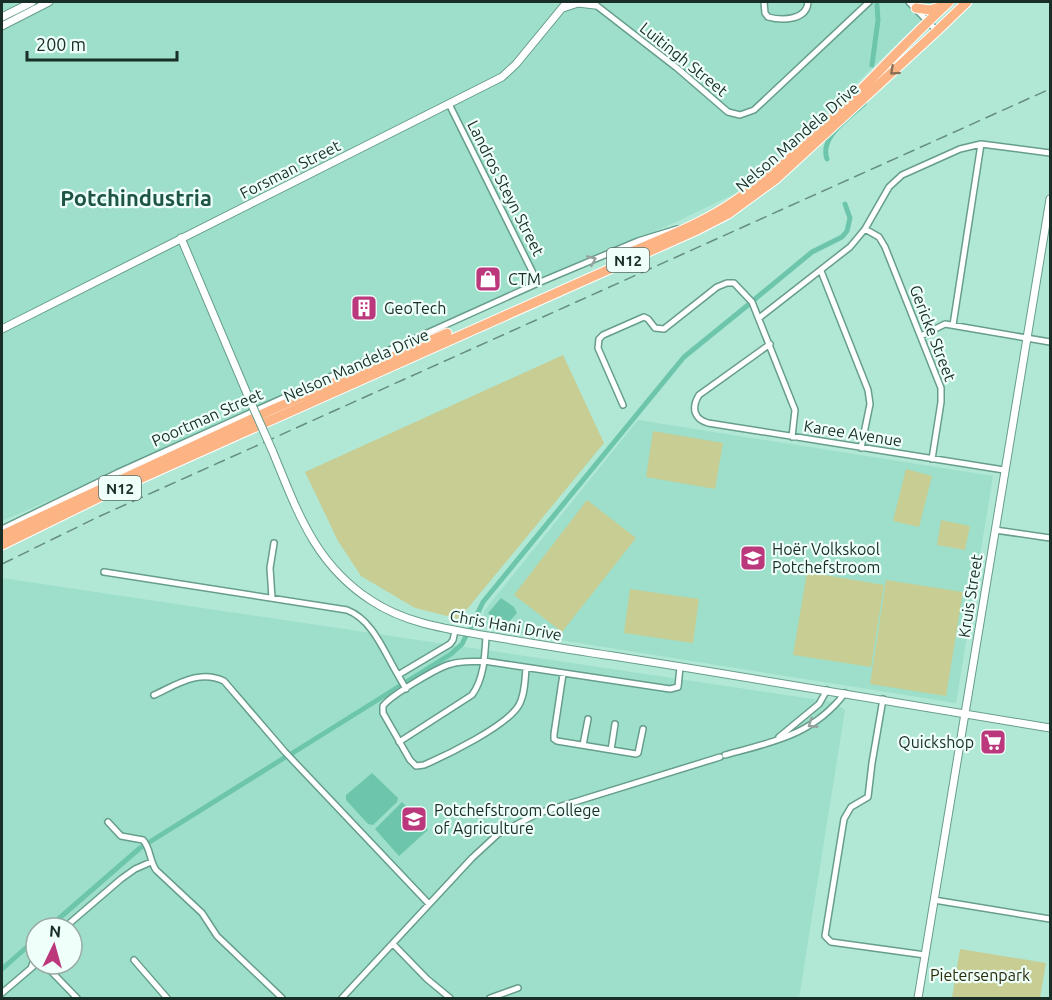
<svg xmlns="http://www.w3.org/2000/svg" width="1052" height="1000" viewBox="0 0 1052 1000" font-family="Ubuntu,sans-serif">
<rect width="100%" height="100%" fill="#b0e8d5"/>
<path fill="#9ddfca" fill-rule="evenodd" d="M 2,2 L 940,2 L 773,164 L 736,193 L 678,221 L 165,451 L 2,521 Z
M 638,420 L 993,476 L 956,703 L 484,628 L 484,611 Z
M 2,578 L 833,702 L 845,710 L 799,998 L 2,998 ZM 36,928 L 72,928 L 72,964 L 36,964 Z"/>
<path fill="#c7cd93" d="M 563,355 L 604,443 L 459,619 L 415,608 L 361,576 L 338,541 L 305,472 Z
M 653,431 L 723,443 L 715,489 L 646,477 Z
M 906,469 L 932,476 L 919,527 L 893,521 Z
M 587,500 L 636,538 L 562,632 L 514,595 Z
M 941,520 L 970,526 L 965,550 L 937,545 Z
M 807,572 L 884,585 L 871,667 L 793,655 Z
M 886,580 L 963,592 L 946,696 L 870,684 Z
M 630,589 L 699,599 L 693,643 L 624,633 Z
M 960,949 L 1046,963 L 1040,998 L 952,998 Z"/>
<path fill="#6dc6ac" d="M 501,598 L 514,607 L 517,613 L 504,627 L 488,613 Z
M 372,773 L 398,798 L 397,802 L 373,825 L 368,824 L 346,800 L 346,795 Z
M 402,802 L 428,830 L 399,856 L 375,829 Z"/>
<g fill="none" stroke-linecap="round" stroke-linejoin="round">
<path stroke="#6dc6ac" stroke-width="5" d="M 872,65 L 878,20 L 877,5
M 827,159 C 819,137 850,117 864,104 L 866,99
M 755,299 L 812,252 L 842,237 L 847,231 L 850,218 L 845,204
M 471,627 L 483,602 L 684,357 L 748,305
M 291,754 L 451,654 L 462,644 L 466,636
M 48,928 L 140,848 L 284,758
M 2,969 L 36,939"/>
<defs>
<path id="minor" d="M 592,2 L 677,68 L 728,112 L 740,115 L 754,110 L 869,2
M 764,2 L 765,13 L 768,17 C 783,21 807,20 808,2
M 909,2 L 937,31
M 449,104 L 538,283
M 865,229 L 879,237 L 885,247 L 941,388 L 941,402 L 932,459
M 821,271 L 868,390 L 870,404 L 861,448
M 759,318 L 850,247 L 865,229 L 889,187 L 902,175 L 960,149 L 981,144 L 1050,153
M 953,325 L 981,144
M 921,336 L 945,324 L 1050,342
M 770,344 L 699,395 C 691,408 694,419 708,423 L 1004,470
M 623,405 L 598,348 L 599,339 L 603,335 L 644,317 L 648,319 L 655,328 L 664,329 L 717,287 L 727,283 L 734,283 L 752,302 L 795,410 L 792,437
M 2,529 L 117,473 L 538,283 L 638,241 L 677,229
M 995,530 L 1050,538
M 104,572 L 347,610 C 373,620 384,652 398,675 L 450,644 L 453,640 L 455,631
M 272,598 L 270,568 L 274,543
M 526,668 C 525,680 525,694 519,705 C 507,726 447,755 424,765 L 416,766 L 410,760 L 383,713 L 383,706 C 390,696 438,667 451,664 C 461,661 473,662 484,661 L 670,689 L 678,687 L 680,667
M 563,674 L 554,734 L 554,739 L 557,741 L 636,754 L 638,753 L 643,729
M 398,675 L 406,689
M 154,695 C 176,685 199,669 224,681 L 285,752 L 429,904
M 883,699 L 872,763 L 868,797 L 851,807 L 844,819 L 825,936 L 831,942 L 925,955
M 779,737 L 819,704 L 827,690
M 399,742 L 472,695 C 484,679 485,655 486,636
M 583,745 L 588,719
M 611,750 L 615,724
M 725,755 C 773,742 813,735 845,693
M 108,822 L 121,836 L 143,840 C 151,849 149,860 156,870 L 202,913 L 217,936 L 282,998
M 934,900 L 1050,919
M 64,928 L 121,879 L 135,869 L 151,862
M 393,944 L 427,979 L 450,998
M 134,960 L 167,998
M 44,964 L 77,998
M 31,968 L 36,954
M 2,993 L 36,964
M 342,998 L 472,858 L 498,834 L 539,813 L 720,757
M 490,998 L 518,988"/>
<path id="tertiary" d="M 563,8 L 578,3 L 595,5
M 2,17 L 32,2
M 2,26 L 49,2
M 181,238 L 248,396
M 2,329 L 502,77 L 516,64 L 567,2
M 272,450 C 297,510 314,564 372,601 C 407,624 448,629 488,636 C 530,643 571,650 613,656 C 759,679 905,703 1050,728
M 918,998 L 1050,199"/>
<path id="trunk" d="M 916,8 L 930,10 L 943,6
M 611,261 C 652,242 698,227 735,201 C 814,148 879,66 949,2
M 2,535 L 271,410 L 447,333
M 2,545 L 102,496 L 240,434 L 695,231 L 728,214 L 776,179 L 937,31 L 967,2"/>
</defs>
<use href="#minor" stroke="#679d8c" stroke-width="8"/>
<use href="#tertiary" stroke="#679d8c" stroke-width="9"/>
<use href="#trunk" stroke="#fff" stroke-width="11"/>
<use href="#minor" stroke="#fff" stroke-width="5"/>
<use href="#tertiary" stroke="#fff" stroke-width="7"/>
<use href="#trunk" stroke="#fcb484" stroke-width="9"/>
<path stroke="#668d80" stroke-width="1.5" stroke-dasharray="12 6" stroke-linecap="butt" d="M 2,564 L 98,517 L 1050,89"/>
<defs>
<path id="tertiary-bridge" d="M 248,396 L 272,450"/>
</defs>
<use href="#tertiary-bridge" stroke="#679d8c" stroke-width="9" stroke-linecap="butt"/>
<use href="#tertiary-bridge" stroke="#fff" stroke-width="7"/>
</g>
<defs><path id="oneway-chevron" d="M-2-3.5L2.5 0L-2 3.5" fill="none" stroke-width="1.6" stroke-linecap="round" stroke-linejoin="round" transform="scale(1.5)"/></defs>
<use stroke="#8a7156" href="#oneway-chevron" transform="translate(894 71) rotate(138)"/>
<g stroke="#97a19e">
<use href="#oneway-chevron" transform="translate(592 260) rotate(-23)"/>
<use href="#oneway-chevron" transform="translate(812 724) rotate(147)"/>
</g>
<defs>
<symbol id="shop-square" viewBox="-11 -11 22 22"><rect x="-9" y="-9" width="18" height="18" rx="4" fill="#bc387d" stroke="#effff9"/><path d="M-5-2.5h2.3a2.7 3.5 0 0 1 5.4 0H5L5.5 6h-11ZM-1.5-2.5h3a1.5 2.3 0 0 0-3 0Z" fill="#fff"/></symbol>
<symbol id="building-square" viewBox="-11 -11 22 22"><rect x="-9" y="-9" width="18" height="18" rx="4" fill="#bc387d" stroke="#effff9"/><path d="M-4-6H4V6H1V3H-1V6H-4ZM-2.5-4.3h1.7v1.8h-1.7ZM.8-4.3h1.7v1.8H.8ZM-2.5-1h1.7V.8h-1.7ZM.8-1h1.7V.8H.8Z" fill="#fff"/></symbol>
<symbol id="school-square" viewBox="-11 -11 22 22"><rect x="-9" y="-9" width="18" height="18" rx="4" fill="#bc387d" stroke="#effff9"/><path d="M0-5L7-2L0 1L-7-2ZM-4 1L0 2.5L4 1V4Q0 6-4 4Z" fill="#fff"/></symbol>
<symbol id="supermarket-square" viewBox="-11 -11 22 22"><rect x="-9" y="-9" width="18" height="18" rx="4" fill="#bc387d" stroke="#effff9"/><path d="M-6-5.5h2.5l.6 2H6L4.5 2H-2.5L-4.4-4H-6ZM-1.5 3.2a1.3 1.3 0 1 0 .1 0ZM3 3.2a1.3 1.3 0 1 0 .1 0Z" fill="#fff"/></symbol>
<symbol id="university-square" viewBox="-11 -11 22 22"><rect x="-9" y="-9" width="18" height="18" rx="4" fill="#bc387d" stroke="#effff9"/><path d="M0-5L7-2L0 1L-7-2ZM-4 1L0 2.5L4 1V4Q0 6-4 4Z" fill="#fff"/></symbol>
</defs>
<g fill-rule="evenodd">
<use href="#shop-square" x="473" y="264" width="30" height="30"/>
<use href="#building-square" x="349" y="293" width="30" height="30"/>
<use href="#school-square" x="738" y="543" width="30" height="30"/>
<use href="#supermarket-square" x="978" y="727" width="30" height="30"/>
<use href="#university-square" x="399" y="804" width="30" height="30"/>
</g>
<g text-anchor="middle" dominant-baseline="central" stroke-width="4.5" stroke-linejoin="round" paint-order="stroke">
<g fill="#effff9" stroke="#586d66" stroke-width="1.5">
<rect x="607" y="248" width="42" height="24" rx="4.5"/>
<rect x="99" y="476" width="42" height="24" rx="4.5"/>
</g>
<g font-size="15" font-weight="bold" fill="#182e27">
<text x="628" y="260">N12</text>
<text x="120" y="488">N12</text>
</g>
<g font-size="16" fill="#182e27" stroke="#effff9">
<text transform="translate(684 59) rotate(39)">Luitingh Street</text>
<text transform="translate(797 137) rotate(-41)">Nelson Mandela Drive</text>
<text transform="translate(290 169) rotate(-27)">Forsman Street</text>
<text transform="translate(506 188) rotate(63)">Landros Steyn Street</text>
<text transform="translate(933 333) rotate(69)">Gericke Street</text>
<text transform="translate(356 365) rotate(-24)">Nelson Mandela Drive</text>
<text transform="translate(207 417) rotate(-24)">Poortman Street</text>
<text transform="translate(853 433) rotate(9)">Karee Avenue</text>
<text transform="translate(970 596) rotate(-81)">Kruis Street</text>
<text transform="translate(506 625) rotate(10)">Chris Hani Drive</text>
</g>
<g font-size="16" fill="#182e27" stroke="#effff9" text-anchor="start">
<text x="508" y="279">CTM</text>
<text x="384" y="308">GeoTech</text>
<text x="772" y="549">Hoër Volkskool<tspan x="772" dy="18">Potchefstroom</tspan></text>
<text x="974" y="742" text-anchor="end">Quickshop</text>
<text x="434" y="810">Potchefstroom College<tspan x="434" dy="18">of Agriculture</tspan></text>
</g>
<g font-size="16" fill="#292b0b" stroke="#effff9">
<text x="980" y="975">Pietersenpark</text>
</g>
<g font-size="22" font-weight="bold" fill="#1e5546" stroke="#effff9">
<text x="136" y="197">Potchindustria</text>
</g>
</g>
<rect width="1052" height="1000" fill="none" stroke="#182e27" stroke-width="6"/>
<g transform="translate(54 946) rotate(5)"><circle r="28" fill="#effff9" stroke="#99aba5" stroke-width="1.5"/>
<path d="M0-4.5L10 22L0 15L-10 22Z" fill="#bc387d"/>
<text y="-9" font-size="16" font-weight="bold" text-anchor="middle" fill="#182e27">N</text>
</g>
<path d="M27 51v9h150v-9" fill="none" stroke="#182e27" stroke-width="3"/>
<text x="36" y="51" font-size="18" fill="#182e27" stroke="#effff9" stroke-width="4.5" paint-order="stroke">200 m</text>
</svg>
